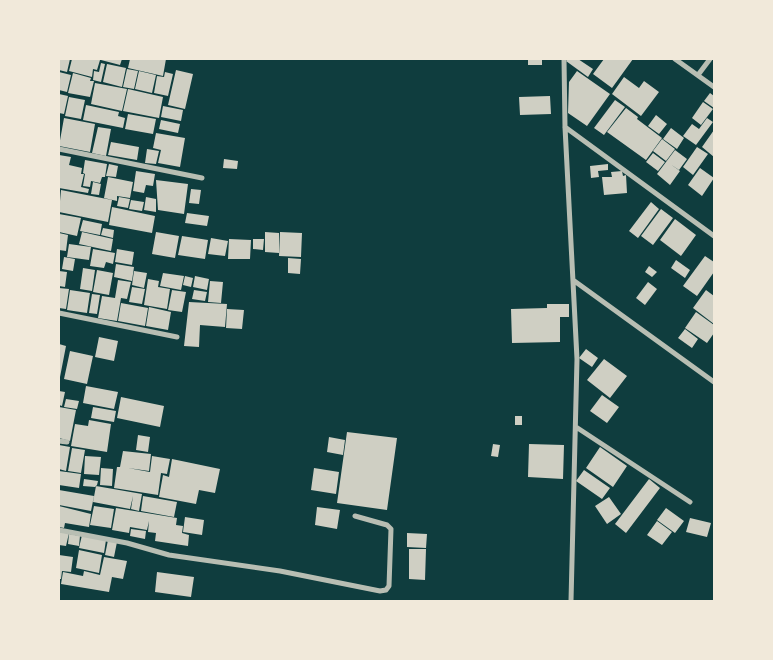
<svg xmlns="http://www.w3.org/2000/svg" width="773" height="660" viewBox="0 0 773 660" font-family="Quicksand,sans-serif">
<rect width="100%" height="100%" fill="#0f3d3e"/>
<path fill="#cfcfc3" d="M 59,59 L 70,59 L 67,72 L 59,70 Z
M 72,59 L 100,60 L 97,70 L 93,69 L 92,77 L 69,71 Z
M 101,59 L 122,59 L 120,65 L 101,60 Z
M 130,59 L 166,59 L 163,76 L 128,68 Z
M 528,59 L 542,59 L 542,65 L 528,65 Z
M 568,59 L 578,59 L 593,69 L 588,77 L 566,61 Z
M 604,59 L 633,59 L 612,88 L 593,74 Z
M 101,63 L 105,64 L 101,82 L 93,80 L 94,71 L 99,72 Z
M 107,64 L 126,68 L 122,87 L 103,82 Z
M 127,69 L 138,71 L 134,89 L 123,87 Z
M 176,70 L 193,74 L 185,109 L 168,105 Z
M 139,71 L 156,75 L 152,93 L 135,89 Z
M 577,71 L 610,94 L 587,126 L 568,113 L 569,82 Z
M 59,72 L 71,75 L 67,92 L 59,90 Z
M 165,72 L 173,74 L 168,96 L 154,93 L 157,76 L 164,77 Z
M 73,73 L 91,78 L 90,81 L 94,81 L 90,97 L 68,93 Z
M 624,77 L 639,88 L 644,81 L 659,92 L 641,116 L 612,94 Z
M 95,83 L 127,89 L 122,111 L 91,104 Z
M 128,89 L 163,97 L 159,118 L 123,111 Z
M 710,93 L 714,96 L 714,108 L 704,101 Z
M 59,94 L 68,96 L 64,114 L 59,113 Z
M 550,96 L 551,114 L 520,115 L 519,97 Z
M 69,97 L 85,100 L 81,119 L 65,116 Z
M 615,100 L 625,107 L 604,135 L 594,128 Z
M 703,102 L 713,109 L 701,125 L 692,118 Z
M 86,105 L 119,112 L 118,116 L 125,118 L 123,128 L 83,120 Z
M 163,106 L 183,110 L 181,121 L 161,117 Z
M 626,108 L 638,117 L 637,119 L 662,138 L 646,160 L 607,132 Z
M 128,114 L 156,119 L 153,134 L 125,129 Z
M 656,115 L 667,124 L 659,134 L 648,126 Z
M 64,118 L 95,124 L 90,152 L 59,146 Z
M 707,118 L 713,122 L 696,145 L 683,136 L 692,124 L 699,129 Z
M 161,120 L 180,124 L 178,133 L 159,129 Z
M 98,127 L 111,129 L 106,156 L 92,153 Z
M 671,128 L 684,138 L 677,149 L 663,139 Z
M 714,130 L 714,157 L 702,147 Z
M 156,133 L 185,138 L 180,167 L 158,163 L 161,150 L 153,148 Z
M 662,139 L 675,149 L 666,161 L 653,151 Z
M 111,142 L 139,147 L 137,160 L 108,155 Z
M 697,147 L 708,154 L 693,175 L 683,167 Z
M 147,149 L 159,151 L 156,164 L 145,163 Z
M 675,150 L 687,159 L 679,170 L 670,164 L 680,171 L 670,185 L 657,174 Z
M 653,153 L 665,162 L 658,171 L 646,162 Z
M 59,155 L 71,157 L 69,165 L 82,168 L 81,174 L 84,174 L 81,187 L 89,189 L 88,193 L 59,188 Z
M 224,159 L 238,161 L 237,169 L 223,168 Z
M 85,160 L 107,164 L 105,177 L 102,177 L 100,183 L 91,181 L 90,187 L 83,186 L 85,174 L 83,173 Z
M 109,164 L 118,166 L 116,177 L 106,176 Z
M 608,164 L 608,170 L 598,171 L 599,177 L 591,178 L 590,166 Z
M 700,168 L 714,178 L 702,196 L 688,185 Z
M 136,171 L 155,174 L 153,186 L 146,185 L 144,193 L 133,191 Z
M 622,171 L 623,176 L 626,175 L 627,193 L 604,195 L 602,177 L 612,177 L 611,172 Z
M 108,177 L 133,182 L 130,198 L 117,196 L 117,201 L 104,198 Z
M 156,180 L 188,184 L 184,214 L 158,210 Z
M 93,182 L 101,184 L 99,195 L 91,194 Z
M 191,189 L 201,190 L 199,204 L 189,203 Z
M 61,190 L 112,200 L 108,222 L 59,212 Z
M 119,197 L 130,199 L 128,208 L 117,206 Z
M 146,197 L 156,199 L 156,212 L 144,210 Z
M 131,200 L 144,202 L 142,211 L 129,209 Z
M 651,202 L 659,209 L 638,238 L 629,231 Z
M 112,207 L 155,216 L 152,233 L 109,225 Z
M 661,209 L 673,218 L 653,245 L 641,236 Z
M 187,213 L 209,216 L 207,226 L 185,223 Z
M 59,214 L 81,218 L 77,236 L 59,232 Z
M 675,219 L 696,235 L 681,256 L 660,240 Z
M 83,220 L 102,224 L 100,235 L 80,231 Z
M 103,228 L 114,230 L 113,238 L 101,235 Z
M 82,232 L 113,239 L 111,251 L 79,244 Z
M 156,232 L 179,236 L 175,258 L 152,254 Z
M 265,232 L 279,233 L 279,253 L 265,252 Z
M 280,232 L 302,233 L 301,257 L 279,256 Z
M 59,233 L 68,235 L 66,251 L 59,250 Z
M 182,236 L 208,240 L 205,259 L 178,255 Z
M 211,238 L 228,241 L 225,256 L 208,254 Z
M 229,239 L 251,240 L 250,259 L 228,259 Z
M 253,239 L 264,239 L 263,250 L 253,249 Z
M 69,244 L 91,247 L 89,260 L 67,257 Z
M 93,249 L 115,253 L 113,264 L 106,262 L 104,268 L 90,266 Z
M 117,249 L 134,252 L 132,265 L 115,262 Z
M 705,256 L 714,262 L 714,272 L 697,296 L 683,286 Z
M 64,257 L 75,259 L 73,271 L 62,269 Z
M 288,258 L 301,259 L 300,274 L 288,273 Z
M 676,260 L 690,270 L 685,278 L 671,268 Z
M 116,264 L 134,267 L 132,281 L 114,277 Z
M 649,266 L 657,272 L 652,277 L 645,272 Z
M 83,268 L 95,270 L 92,291 L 80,289 Z
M 97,270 L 113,273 L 109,295 L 93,292 Z
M 59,271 L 67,272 L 65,287 L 59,286 Z
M 134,271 L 147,273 L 144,288 L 132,285 Z
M 163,273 L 184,276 L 181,290 L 160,286 Z
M 185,276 L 193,278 L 191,287 L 183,285 Z
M 195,276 L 209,279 L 207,290 L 193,287 Z
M 148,279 L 159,281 L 158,287 L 170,289 L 167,309 L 144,305 Z
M 118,280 L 131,282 L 127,299 L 121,298 L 117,321 L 98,318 L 102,296 L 115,298 Z
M 210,281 L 223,282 L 221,303 L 208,302 Z
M 648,282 L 657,289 L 645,305 L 636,298 Z
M 132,287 L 145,289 L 142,304 L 129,302 Z
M 59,288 L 69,289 L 66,309 L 59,308 Z
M 70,290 L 90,293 L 87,313 L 67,310 Z
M 172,290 L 186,292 L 182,312 L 168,310 Z
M 194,290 L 207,292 L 205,301 L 192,299 Z
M 706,290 L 714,296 L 714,324 L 693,308 Z
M 92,294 L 100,295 L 97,314 L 89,313 Z
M 189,302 L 227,304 L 225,327 L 200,325 L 199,347 L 184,346 Z
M 121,303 L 148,308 L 145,326 L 118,321 Z
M 547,304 L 569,304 L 569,317 L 560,317 L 560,342 L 512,343 L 511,309 L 547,308 Z
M 149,307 L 171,312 L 168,330 L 146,326 Z
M 227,309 L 244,310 L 242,329 L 226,328 Z
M 696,312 L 714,325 L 714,333 L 707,343 L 685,328 Z
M 685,329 L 698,339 L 692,348 L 678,338 Z
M 99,337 L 118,341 L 114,361 L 95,357 Z
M 59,344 L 66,346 L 60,377 L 59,376 Z
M 586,349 L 598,358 L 592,367 L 579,358 Z
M 70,351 L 93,356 L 87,384 L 64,379 Z
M 604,359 L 627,376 L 610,398 L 587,380 Z
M 86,386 L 118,392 L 114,409 L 83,403 Z
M 59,391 L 65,392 L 62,406 L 59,405 Z
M 602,395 L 619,407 L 607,423 L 590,411 Z
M 121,397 L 164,406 L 160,427 L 117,418 Z
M 66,399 L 79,401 L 77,409 L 64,407 Z
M 59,407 L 76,410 L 70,441 L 59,438 Z
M 93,407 L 116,411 L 114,422 L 91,418 Z
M 515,416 L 522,416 L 522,425 L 515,425 Z
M 89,420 L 111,424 L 107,452 L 71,446 L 75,424 L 88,426 Z
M 347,432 L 397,438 L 387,510 L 337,503 Z
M 138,435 L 150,437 L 148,452 L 136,450 Z
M 329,437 L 345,440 L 343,455 L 327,452 Z
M 493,444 L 500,445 L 498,457 L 491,456 Z
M 529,444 L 564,445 L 563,479 L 528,477 Z
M 59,445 L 70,447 L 66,471 L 59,469 Z
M 600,447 L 627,466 L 613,487 L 586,468 Z
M 72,448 L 85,450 L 81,473 L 68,471 Z
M 123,451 L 151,454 L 149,471 L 128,468 L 150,472 L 152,456 L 170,459 L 167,474 L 161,473 L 158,495 L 114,488 L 117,467 L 120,467 Z
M 85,456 L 101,457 L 99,475 L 84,474 Z
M 172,459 L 220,469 L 215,493 L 199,490 L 196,504 L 159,497 L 163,475 L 169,477 Z
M 101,468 L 113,469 L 112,486 L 100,485 Z
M 314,468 L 339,472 L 336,494 L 311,490 Z
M 584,470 L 610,488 L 602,499 L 576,481 Z
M 59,471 L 81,474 L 79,488 L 59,485 Z
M 84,479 L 98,481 L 97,485 L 95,487 L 83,486 Z
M 649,479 L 660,488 L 626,533 L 615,524 Z
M 96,486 L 142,494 L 139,511 L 131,509 L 133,496 L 130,509 L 93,502 Z
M 59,490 L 94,496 L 91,511 L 59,505 Z
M 143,496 L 177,502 L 174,517 L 141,511 Z
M 609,497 L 621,514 L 607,524 L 595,506 Z
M 59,506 L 91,514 L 89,527 L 65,523 L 64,528 L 59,527 Z
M 94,506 L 114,509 L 111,528 L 90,525 Z
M 317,507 L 340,510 L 337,529 L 315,525 Z
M 116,508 L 177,518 L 176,525 L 183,526 L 182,533 L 189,535 L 188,546 L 155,541 L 156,533 L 148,532 L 149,521 L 147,530 L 130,527 L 129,533 L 112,530 Z
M 666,508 L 684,521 L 675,533 L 657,520 Z
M 185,517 L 204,520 L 202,535 L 183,532 Z
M 690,518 L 711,523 L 707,537 L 686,532 Z
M 657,521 L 672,532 L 662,545 L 647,535 Z
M 131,529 L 146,531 L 145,539 L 130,536 Z
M 59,532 L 69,533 L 66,546 L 59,545 Z
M 407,533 L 427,534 L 426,548 L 407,547 Z
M 69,534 L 80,536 L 79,546 L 68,544 Z
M 82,535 L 106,540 L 104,553 L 79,548 Z
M 108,540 L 117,542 L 114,557 L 105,555 Z
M 409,549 L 426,549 L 425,580 L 409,579 Z
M 79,550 L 102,555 L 99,573 L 76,568 Z
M 59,555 L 73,557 L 71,572 L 62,571 L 61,579 L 59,579 Z
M 104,557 L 127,561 L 123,579 L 112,577 L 109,592 L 61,584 L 63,572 L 83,576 L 84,571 L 100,575 Z
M 157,572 L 194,577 L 191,597 L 155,592 Z"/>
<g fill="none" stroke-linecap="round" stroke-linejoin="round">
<path stroke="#b8beb3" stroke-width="5" d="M 564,59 L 565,127 L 577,359 L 571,601
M 675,59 L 714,87
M 698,75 L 710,59
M 565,127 L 714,236
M 59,149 L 202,178
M 573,280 L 714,382
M 59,313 L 177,337
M 576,427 L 690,502
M 59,441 L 67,442
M 59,530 L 127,543 L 169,555 L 280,571 L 380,591 L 386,590 L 389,586 L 391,529 L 387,525 L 355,516"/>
</g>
<rect width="773" height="660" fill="none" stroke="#f1e9da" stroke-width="120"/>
</svg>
